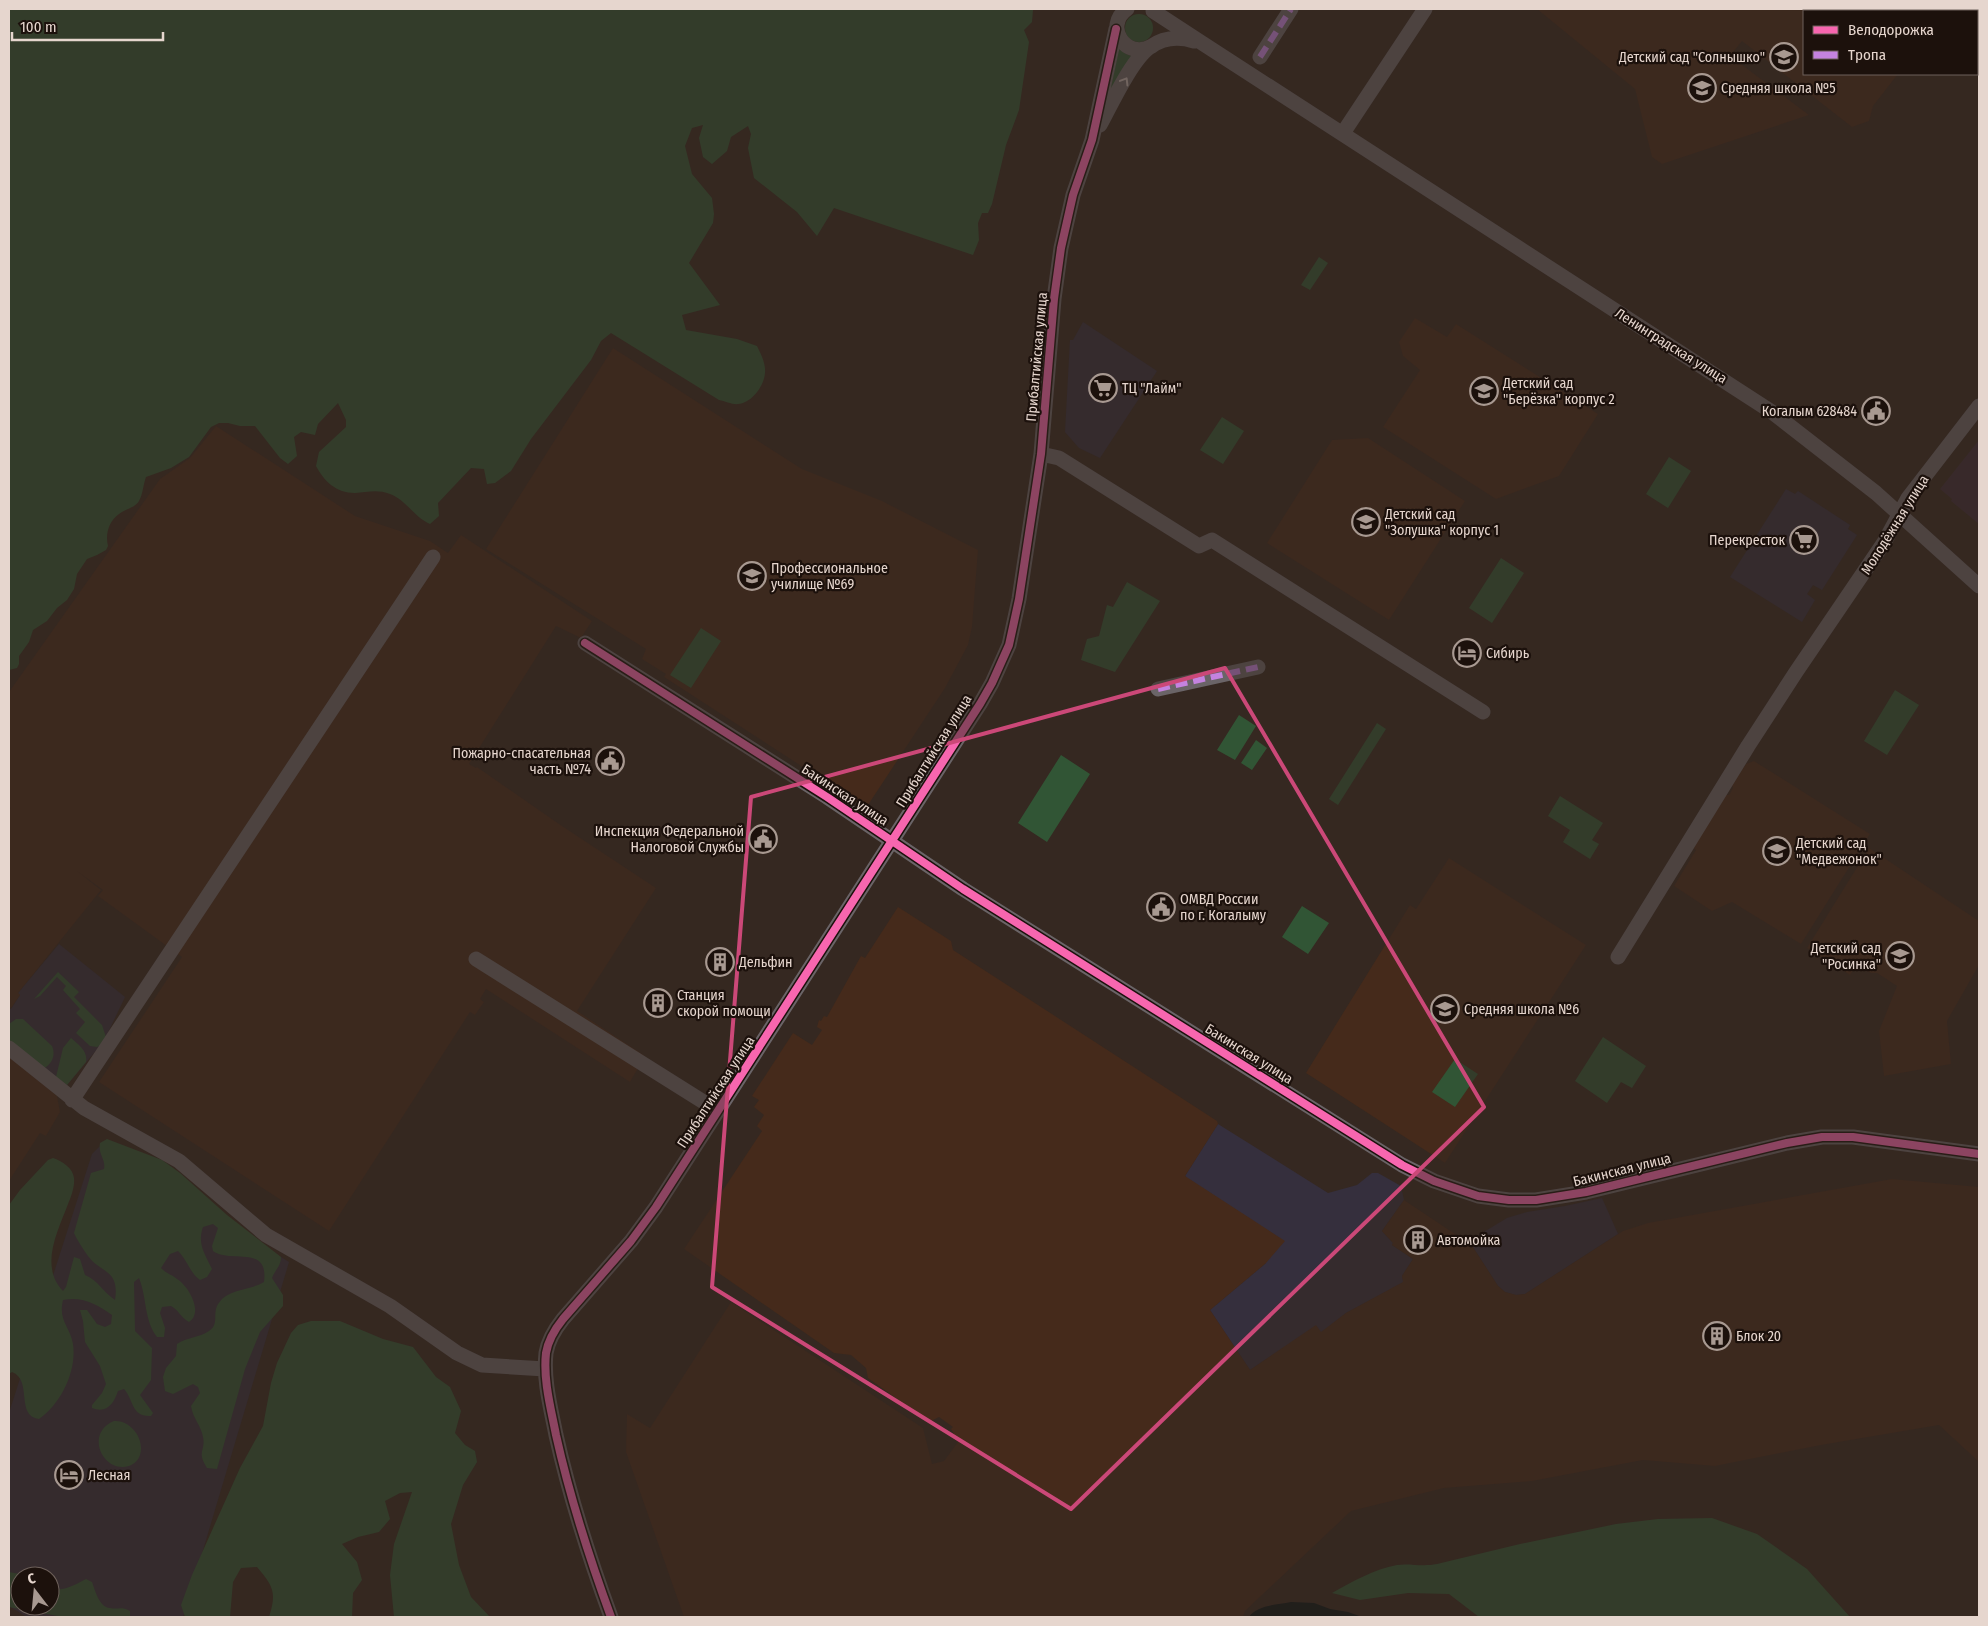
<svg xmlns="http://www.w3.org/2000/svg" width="1988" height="1626" viewBox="0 0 1988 1626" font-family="'Fira Sans Condensed',sans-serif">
<rect width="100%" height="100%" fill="#352821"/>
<path fill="#352f3d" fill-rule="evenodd" d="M 1083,322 L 1157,371 L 1100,458 L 1079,448 L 1065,432 L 1070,340 L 1073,340 Z
M 1786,489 L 1795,494 L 1798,491 L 1850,525 L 1848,529 L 1857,535 L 1822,590 L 1813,585 L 1807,594 L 1815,600 L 1802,622 L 1730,577 Z
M 59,944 L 125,997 L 104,1041 L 67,1085 L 9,1041 L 9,1008 L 11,1009 L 20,995 L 18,993 Z
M 1218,1124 L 1328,1193 L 1357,1185 L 1372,1173 L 1378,1173 L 1401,1186 L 1404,1200 L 1382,1231 L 1393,1243 L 1392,1245 L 1413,1259 L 1402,1276 L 1404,1282 L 1346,1313 L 1321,1333 L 1316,1326 L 1250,1370 L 1210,1310 L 1266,1263 L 1185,1176 Z
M 105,1141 L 139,1167 L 289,1262 L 183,1617 L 27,1617 L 9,1606 L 9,1413 L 92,1154 ZM 20,1576 L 50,1576 L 50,1606 L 20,1606 Z
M 1602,1198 L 1618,1234 L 1525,1294 L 1516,1295 L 1505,1292 L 1498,1286 L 1469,1241 L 1507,1218 L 1527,1212 L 1565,1206 Z"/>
<path fill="#452a1b" d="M 1537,9 L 1907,9 L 1905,11 L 1804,11 L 1804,74 L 1898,74 L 1873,106 L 1869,121 L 1852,127 L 1742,41 L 1730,56 L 1809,115 L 1662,164 L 1652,157 L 1635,89 Z
M 1415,318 L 1447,337 L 1456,324 L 1598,414 L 1559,476 L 1496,499 L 1383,427 L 1420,370 L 1403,356 L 1399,342 Z
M 613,348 L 802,469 L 882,501 L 978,550 L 972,627 L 968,645 L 945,688 L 866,808 L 664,677 L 666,674 L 642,659 L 646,649 L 486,549 Z
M 216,426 L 355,516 L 430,541 L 448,553 L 461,535 L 592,621 L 581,638 L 556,626 L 469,764 L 476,768 L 477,767 L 559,824 L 656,888 L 577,1011 L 645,1056 L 630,1082 L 486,989 L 480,999 L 484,1002 L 475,1015 L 470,1012 L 329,1231 L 99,1082 L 182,957 L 98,896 L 103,890 L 77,871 L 101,890 L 18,993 L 20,995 L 11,1008 L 9,1006 L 9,807 L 11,809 L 9,806 L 9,692 L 160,479 L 190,458 Z
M 1368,438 L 1465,501 L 1389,620 L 1267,543 L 1332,440 Z
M 1754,761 L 1870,834 L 1801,944 L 1732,902 L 1712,911 L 1674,886 L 1696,850 L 1693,847 L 1725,795 L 1729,795 L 1733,788 L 1732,785 L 1746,764 Z
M 1869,848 L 1979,921 L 1979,965 L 1947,1021 L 1951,1064 L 1884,1076 L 1879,1031 L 1897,986 L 1877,973 L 1871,973 L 1857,964 L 1850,975 L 1807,948 Z
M 1449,858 L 1586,945 L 1445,1163 L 1306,1073 L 1410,905 L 1416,909 Z
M 898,907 L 951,941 L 953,950 L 1217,1121 L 1218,1124 L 1185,1176 L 1285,1241 L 1266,1263 L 1210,1310 L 1250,1370 L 1316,1325 L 1321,1332 L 1346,1313 L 1403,1282 L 1402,1276 L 1413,1259 L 1392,1245 L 1393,1243 L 1382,1231 L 1404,1200 L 1458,1236 L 1469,1241 L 1498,1286 L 1505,1292 L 1516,1295 L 1525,1294 L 1623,1231 L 1648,1223 L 1892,1179 L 1979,1187 L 1979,1462 L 1939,1425 L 1821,1445 L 1715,1466 L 1643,1460 L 1532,1481 L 1444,1488 L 1351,1511 L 1245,1611 L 1243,1617 L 684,1617 L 626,1452 L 627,1414 L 650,1428 L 731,1302 L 923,1428 L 932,1464 L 944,1461 L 958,1442 L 952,1437 L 954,1434 L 951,1429 L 953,1427 L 939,1417 L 929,1422 L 868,1378 L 866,1368 L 851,1355 L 834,1353 L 684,1249 L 762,1131 L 757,1126 L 764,1115 L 754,1107 L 759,1100 L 752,1096 L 793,1033 L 812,1045 L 822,1030 L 817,1027 L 819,1020 L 821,1021 L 824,1016 L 827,1017 L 861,956 L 865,958 Z
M 9,1056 L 57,1096 L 60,1112 L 46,1136 L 40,1133 L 9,1181 Z"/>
<path fill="#3d2c35" d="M 1979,440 L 1979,524 L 1951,501 L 1952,499 L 1940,489 Z"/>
<path fill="#315535" d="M 9,9 L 1032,9 L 1033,10 L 1032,22 L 1024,30 L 1029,42 L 1019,110 L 1006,145 L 992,204 L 988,213 L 982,213 L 978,223 L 979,240 L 973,255 L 834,208 L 817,236 L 797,212 L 754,178 L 748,148 L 751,134 L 748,126 L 731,137 L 727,151 L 712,164 L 703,157 L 699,138 L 703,125 L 692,128 L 685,146 L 692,174 L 712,198 L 714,214 L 713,223 L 689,263 L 720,305 L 682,315 L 686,330 L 737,339 L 757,346 C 761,354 766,364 765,373 C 764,386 752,403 738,404 C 733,405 725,401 719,400 L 611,333 L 601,341 L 591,360 L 531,439 L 511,471 L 495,483 L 487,484 L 484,469 L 471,468 L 438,503 L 439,516 L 430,524 C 414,517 406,500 390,494 C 378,489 367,492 355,493 C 336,493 324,481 316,466 L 319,452 L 346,427 L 346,420 L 338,403 L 318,424 L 315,435 L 301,432 L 294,437 L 297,456 L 288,464 L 280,458 L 255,426 L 240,426 L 228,423 L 219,423 L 211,427 L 189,457 L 171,468 L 146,477 C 143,485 143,494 139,501 C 135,508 125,509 119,514 C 109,521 105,534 108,546 L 106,550 L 97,555 L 87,559 L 77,574 L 74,589 L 67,600 L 57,608 L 47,621 L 33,630 L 29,642 L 19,656 L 19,664 L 17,668 L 9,670 Z
M1125 28a14 14 0 1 1 28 0a14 14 0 1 1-28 0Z
M 1119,49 L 1126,54 L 1134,57 L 1108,100 Z
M 1319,257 L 1328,263 L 1310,290 L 1301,285 Z
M 1222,417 L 1244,431 L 1223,464 L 1200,450 Z
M 1669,457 L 1691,471 L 1668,508 L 1646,494 Z
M 1501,558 L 1524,573 L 1492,623 L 1469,608 Z
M 1127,582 L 1160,601 L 1115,672 L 1081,660 L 1087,639 L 1099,636 L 1107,605 L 1113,607 Z
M 701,628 L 721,641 L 691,688 L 670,675 Z
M 1895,690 L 1919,705 L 1887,755 L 1864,741 Z
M 1239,715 L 1256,726 L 1235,760 L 1217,750 Z
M 1377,723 L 1386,729 L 1338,805 L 1329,799 Z
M 1256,740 L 1267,748 L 1252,770 L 1241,763 Z
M 1061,755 L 1090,774 L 1047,842 L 1018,823 Z
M 1560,796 L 1603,823 L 1592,840 L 1599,844 L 1590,859 L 1563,842 L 1570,830 L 1548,816 Z
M 1302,906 L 1329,923 L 1308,954 L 1282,937 Z
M 58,972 L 79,992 L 74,997 L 102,1025 L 106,1037 L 102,1044 L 97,1047 L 90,1046 L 76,1033 L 85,1022 L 76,1013 L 80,1009 L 63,990 L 66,986 L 57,977 L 40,996 L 34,999 Z
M 16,1019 L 23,1019 L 52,1046 C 56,1055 52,1064 44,1068 L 9,1041 L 9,1024 Z
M 1603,1037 L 1646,1066 L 1632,1088 L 1621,1082 L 1607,1103 L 1575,1081 Z
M 71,1038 C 79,1045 88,1051 86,1062 L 67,1085 L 56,1077 L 63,1048 Z
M 1455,1059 L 1478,1074 L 1455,1107 L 1432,1092 Z
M 107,1139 L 162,1160 L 180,1173 L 227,1215 L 281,1257 C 281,1266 275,1270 272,1278 L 283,1295 L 283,1306 L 260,1332 L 245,1369 L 217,1469 L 207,1468 C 196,1451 206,1451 203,1437 C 201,1425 193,1419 191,1406 L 200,1393 L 198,1387 L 193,1384 L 173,1394 L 165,1391 L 163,1377 L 166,1368 L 176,1356 L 177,1344 C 187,1337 199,1338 209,1331 C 219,1325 213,1315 217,1306 C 226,1288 249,1291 264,1282 C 269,1244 231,1264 213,1251 L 212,1246 L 218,1228 L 213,1224 L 203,1227 C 197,1244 205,1254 212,1269 L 207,1277 L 200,1280 C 190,1273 188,1261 178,1251 L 170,1254 L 161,1268 C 167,1274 171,1274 177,1279 C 187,1285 199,1305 194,1316 C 193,1319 191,1320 189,1322 C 180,1317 179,1310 171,1306 L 162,1307 L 160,1313 L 165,1328 L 164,1337 L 157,1337 C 144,1320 147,1298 139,1278 L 134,1282 L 135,1331 L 152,1348 L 151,1380 L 140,1395 L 153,1413 L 151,1416 C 131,1417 134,1400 124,1389 L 118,1391 C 114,1403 107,1414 92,1408 L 92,1405 L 102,1393 L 106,1384 L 100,1366 L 85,1342 L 83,1321 L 80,1310 L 87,1310 L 97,1324 L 105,1327 L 111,1324 L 112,1315 C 97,1304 82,1296 63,1300 C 58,1321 70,1326 73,1344 C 77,1371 61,1404 39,1419 C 15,1416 33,1380 12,1372 L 9,1374 L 9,1205 L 20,1190 L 48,1160 L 53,1158 C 62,1161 73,1168 74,1178 C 75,1186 71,1197 68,1204 C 58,1231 39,1266 63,1291 L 66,1287 L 74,1257 L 80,1259 L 85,1275 C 98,1280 103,1292 115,1300 C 120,1269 100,1273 88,1256 C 85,1252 76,1238 74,1233 L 91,1173 L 104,1169 C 106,1159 98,1155 100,1143 Z
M 340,1321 L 383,1339 L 413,1347 L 436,1377 L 450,1387 L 461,1411 L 455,1433 L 465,1445 L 475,1451 L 477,1462 L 463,1485 L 451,1524 L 459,1565 L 471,1597 L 490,1617 L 394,1617 L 390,1575 L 394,1544 L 412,1492 L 400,1493 L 385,1501 L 390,1519 L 379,1532 L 358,1537 L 342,1544 L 357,1562 L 362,1580 L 353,1593 L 352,1617 L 269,1617 C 277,1592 273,1586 257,1567 L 241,1568 L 233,1582 L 230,1617 L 185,1617 L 181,1605 L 192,1575 L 240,1468 L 263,1426 L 271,1383 L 277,1363 L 291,1333 L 298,1325 L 311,1321 Z
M 114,1421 C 131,1420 145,1439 140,1455 C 138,1461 134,1464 129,1466 C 103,1474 84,1433 114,1421 Z
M 1712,1518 L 1757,1534 L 1807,1569 L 1850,1617 L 1479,1617 L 1449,1594 L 1408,1593 L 1360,1600 L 1332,1593 C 1352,1582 1374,1569 1397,1565 C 1409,1563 1422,1567 1437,1564 L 1520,1544 L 1616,1524 L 1658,1519 Z
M 9,1572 L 30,1576 L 20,1576 L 20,1606 L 50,1606 L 50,1587 C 61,1594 76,1584 86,1579 L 92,1582 C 95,1590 99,1607 110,1608 C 119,1610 120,1606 130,1611 L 130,1617 L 63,1617 L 9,1607 Z"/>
<path fill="#091416" d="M 1291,1602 L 1314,1603 L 1330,1609 L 1348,1612 L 1362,1617 L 1249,1617 C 1257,1605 1277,1605 1291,1602 Z"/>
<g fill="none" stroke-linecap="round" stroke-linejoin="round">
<path stroke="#6a6467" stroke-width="15" d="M 1127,9 C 1103,26 1126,61 1152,46
M 1155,9 L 1153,11 L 1202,43 L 1772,412 L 1876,493 L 1979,586
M 1260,57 L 1291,9
M 1100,125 C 1111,105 1132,59 1150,47 C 1164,37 1178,36 1194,41
M 1343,133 L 1425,9
M 1041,454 L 1059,458 L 1199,546 L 1212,540 L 1483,712
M 585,643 L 827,797 L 963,889 L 1402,1165 L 1434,1181 L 1478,1196 L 1509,1200 L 1536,1200 L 1586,1192 L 1787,1143 L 1822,1137 L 1853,1137 L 1979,1154
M 1158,689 L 1258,667
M 1618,957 L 1748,746 L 1796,672 L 1885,541 L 1908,498 L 1979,406
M 476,959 L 718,1111
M 9,1048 L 84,1108 L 179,1161 L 266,1235 L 390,1306 L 457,1353 L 482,1365 L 545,1369
M 72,1100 L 433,557
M 611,1617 C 589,1557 570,1498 556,1435 C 551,1409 543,1380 546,1353 C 548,1341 555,1329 563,1319 L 631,1241 L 656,1207 L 980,704 L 992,683 L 1009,645 L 1019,599 L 1041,454 L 1054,299 L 1061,248 L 1073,195 L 1092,140 L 1116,29"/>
<path stroke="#c483df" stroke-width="6" stroke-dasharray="12 6" stroke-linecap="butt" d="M 1260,57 L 1291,9
M 1158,689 L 1258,667"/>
<defs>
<path id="cycleway" d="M 585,643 L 827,797 L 963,889 L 1402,1165 L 1434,1181 L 1478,1196 L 1509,1200 L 1536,1200 L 1586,1192 L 1787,1143 L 1822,1137 L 1853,1137 L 1979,1154
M 611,1617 C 589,1557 570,1498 556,1435 C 551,1409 543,1380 546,1353 C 548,1341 555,1329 563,1319 L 631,1241 L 656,1207 L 980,704 L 992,683 L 1009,645 L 1019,599 L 1041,454 L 1054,299 L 1061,248 L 1073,195 L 1092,140 L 1116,29"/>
</defs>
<use href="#cycleway" stroke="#1c110c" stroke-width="11"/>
<use href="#cycleway" stroke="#f766af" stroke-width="8"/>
</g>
<defs><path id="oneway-chevron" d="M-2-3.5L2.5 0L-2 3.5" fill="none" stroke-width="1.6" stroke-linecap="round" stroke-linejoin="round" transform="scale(1.25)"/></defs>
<use stroke="#bbaeaa" href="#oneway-chevron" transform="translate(1125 81) rotate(-59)"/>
<path d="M0 0H1988V1626H0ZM 1225,668 L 1484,1107 L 1071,1509 L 712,1287 L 751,797 Z" fill="#352821" fill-opacity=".55" fill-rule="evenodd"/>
<path fill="none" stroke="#cb4878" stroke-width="4" stroke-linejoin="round" d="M 1225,668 L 1484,1107 L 1071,1509 L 712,1287 L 751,797 Z"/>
<defs>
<symbol id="school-ring" viewBox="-11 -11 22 22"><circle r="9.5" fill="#1c110c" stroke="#a89991" stroke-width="1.5"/><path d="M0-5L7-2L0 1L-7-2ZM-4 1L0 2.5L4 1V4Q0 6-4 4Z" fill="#a89991"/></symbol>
<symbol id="supermarket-ring" viewBox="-11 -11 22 22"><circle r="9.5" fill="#1c110c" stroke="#a89991" stroke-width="1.5"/><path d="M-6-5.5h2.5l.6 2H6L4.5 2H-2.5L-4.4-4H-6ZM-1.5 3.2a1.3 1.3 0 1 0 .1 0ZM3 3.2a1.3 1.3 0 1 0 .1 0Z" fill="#a89991"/></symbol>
<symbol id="civic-ring" viewBox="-11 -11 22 22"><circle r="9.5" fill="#1c110c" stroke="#a89991" stroke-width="1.5"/><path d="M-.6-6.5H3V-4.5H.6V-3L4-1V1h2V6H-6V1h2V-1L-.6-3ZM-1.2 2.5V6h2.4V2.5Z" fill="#a89991"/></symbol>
<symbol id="university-ring" viewBox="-11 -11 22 22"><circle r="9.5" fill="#1c110c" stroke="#a89991" stroke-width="1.5"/><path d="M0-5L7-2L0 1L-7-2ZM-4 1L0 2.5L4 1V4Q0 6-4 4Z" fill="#a89991"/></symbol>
<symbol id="hotel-ring" viewBox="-11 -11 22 22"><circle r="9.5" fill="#1c110c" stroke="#a89991" stroke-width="1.5"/><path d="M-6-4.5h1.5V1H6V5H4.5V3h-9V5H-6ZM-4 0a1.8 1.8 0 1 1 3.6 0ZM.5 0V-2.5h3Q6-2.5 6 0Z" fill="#a89991"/></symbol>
<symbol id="building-ring" viewBox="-11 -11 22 22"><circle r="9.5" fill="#1c110c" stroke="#a89991" stroke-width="1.5"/><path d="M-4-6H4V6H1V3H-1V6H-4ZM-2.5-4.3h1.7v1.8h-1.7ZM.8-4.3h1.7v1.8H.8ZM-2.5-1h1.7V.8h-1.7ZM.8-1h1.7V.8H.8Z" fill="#a89991"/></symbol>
</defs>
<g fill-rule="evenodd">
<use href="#school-ring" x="1768" y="41" width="32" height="32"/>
<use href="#school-ring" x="1686" y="72" width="32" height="32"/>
<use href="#supermarket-ring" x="1087" y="372" width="32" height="32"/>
<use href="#school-ring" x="1468" y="375" width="32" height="32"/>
<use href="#civic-ring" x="1860" y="395" width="32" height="32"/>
<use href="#school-ring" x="1350" y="506" width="32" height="32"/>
<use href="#supermarket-ring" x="1788" y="524" width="32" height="32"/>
<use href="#university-ring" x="736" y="560" width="32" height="32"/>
<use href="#hotel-ring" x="1451" y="637" width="32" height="32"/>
<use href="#civic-ring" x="594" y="745" width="32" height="32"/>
<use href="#civic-ring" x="747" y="823" width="32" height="32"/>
<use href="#school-ring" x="1761" y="835" width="32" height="32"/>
<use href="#civic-ring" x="1145" y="891" width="32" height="32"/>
<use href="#school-ring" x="1884" y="940" width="32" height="32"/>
<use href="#building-ring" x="704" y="946" width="32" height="32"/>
<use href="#building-ring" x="642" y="987" width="32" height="32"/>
<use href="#school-ring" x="1429" y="993" width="32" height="32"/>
<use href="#building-ring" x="1402" y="1224" width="32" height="32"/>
<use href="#building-ring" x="1701" y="1320" width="32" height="32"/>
<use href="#hotel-ring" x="53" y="1459" width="32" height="32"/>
</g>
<g text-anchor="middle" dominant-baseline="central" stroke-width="4.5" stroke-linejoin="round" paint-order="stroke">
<g font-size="14" fill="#e6d6ce" stroke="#1c110c" text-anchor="start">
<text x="1765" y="57" text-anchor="end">Детский сад "Солнышко"</text>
<text x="1721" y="88">Средняя школа №5</text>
<text x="1503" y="383">Детский сад<tspan x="1503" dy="16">"Берёзка" корпус 2</tspan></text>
<text x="1122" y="388">ТЦ "Лайм"</text>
<text x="1857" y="411" text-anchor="end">Когалым 628484</text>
<text x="1385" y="514">Детский сад<tspan x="1385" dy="16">"Золушка" корпус 1</tspan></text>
<text x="1785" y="540" text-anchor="end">Перекресток</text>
<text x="771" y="568">Профессиональное<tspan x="771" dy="16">училище №69</tspan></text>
<text x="1486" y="653">Сибирь</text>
<text x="591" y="753" text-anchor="end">Пожарно-спасательная<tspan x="591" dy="16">часть №74</tspan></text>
<text x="744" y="831" text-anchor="end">Инспекция Федеральной<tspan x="744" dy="16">Налоговой Службы</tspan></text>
<text x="1796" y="843">Детский сад<tspan x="1796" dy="16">"Медвежонок"</tspan></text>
<text x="1180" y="899">ОМВД России<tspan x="1180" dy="16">по г. Когалыму</tspan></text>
<text x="1881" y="948" text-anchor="end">Детский сад<tspan x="1881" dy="16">"Росинка"</tspan></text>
<text x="739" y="962">Дельфин</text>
<text x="677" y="995">Станция<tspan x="677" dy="16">скорой помощи</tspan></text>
<text x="1464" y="1009">Средняя школа №6</text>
<text x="1437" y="1240">Автомойка</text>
<text x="1736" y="1336">Блок 20</text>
<text x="88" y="1475">Лесная</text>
</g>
<g font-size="14" fill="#e6d6ce" stroke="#1c110c">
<text transform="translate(1671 346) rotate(32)">Ленинградская улица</text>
<text transform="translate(1037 357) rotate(-85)">Прибалтийская улица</text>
<text transform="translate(1895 525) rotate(-58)">Молодёжная улица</text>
<text transform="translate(934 751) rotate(-58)">Прибалтийская улица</text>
<text transform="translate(845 795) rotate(33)">Бакинская улица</text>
<text transform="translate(1249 1054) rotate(32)">Бакинская улица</text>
<text transform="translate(716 1092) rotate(-57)">Прибалтийская улица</text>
<text transform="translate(1622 1170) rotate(-14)">Бакинская улица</text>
</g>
</g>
<rect width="1988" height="1626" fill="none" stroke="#e6d6ce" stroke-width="20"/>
<rect x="1803" y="10" width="175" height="65" fill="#1c110c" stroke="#6d605a"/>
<rect x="1813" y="26" width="25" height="8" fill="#f766af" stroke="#6d605a"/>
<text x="1848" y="35" font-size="15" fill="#e6d6ce">Велодорожка</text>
<rect x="1813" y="51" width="25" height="8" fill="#c483df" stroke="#6d605a"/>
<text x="1848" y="60" font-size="15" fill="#e6d6ce">Тропа</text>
<g transform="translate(35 1591) rotate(344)"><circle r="24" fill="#1c110c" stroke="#6d605a"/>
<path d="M0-4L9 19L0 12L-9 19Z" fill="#a89991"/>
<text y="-8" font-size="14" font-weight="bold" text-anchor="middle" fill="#e6d6ce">С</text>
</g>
<path d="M12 32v8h151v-8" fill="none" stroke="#e6d6ce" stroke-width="2.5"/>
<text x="20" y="32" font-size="15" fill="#e6d6ce" stroke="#1c110c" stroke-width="4" paint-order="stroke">100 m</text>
</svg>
